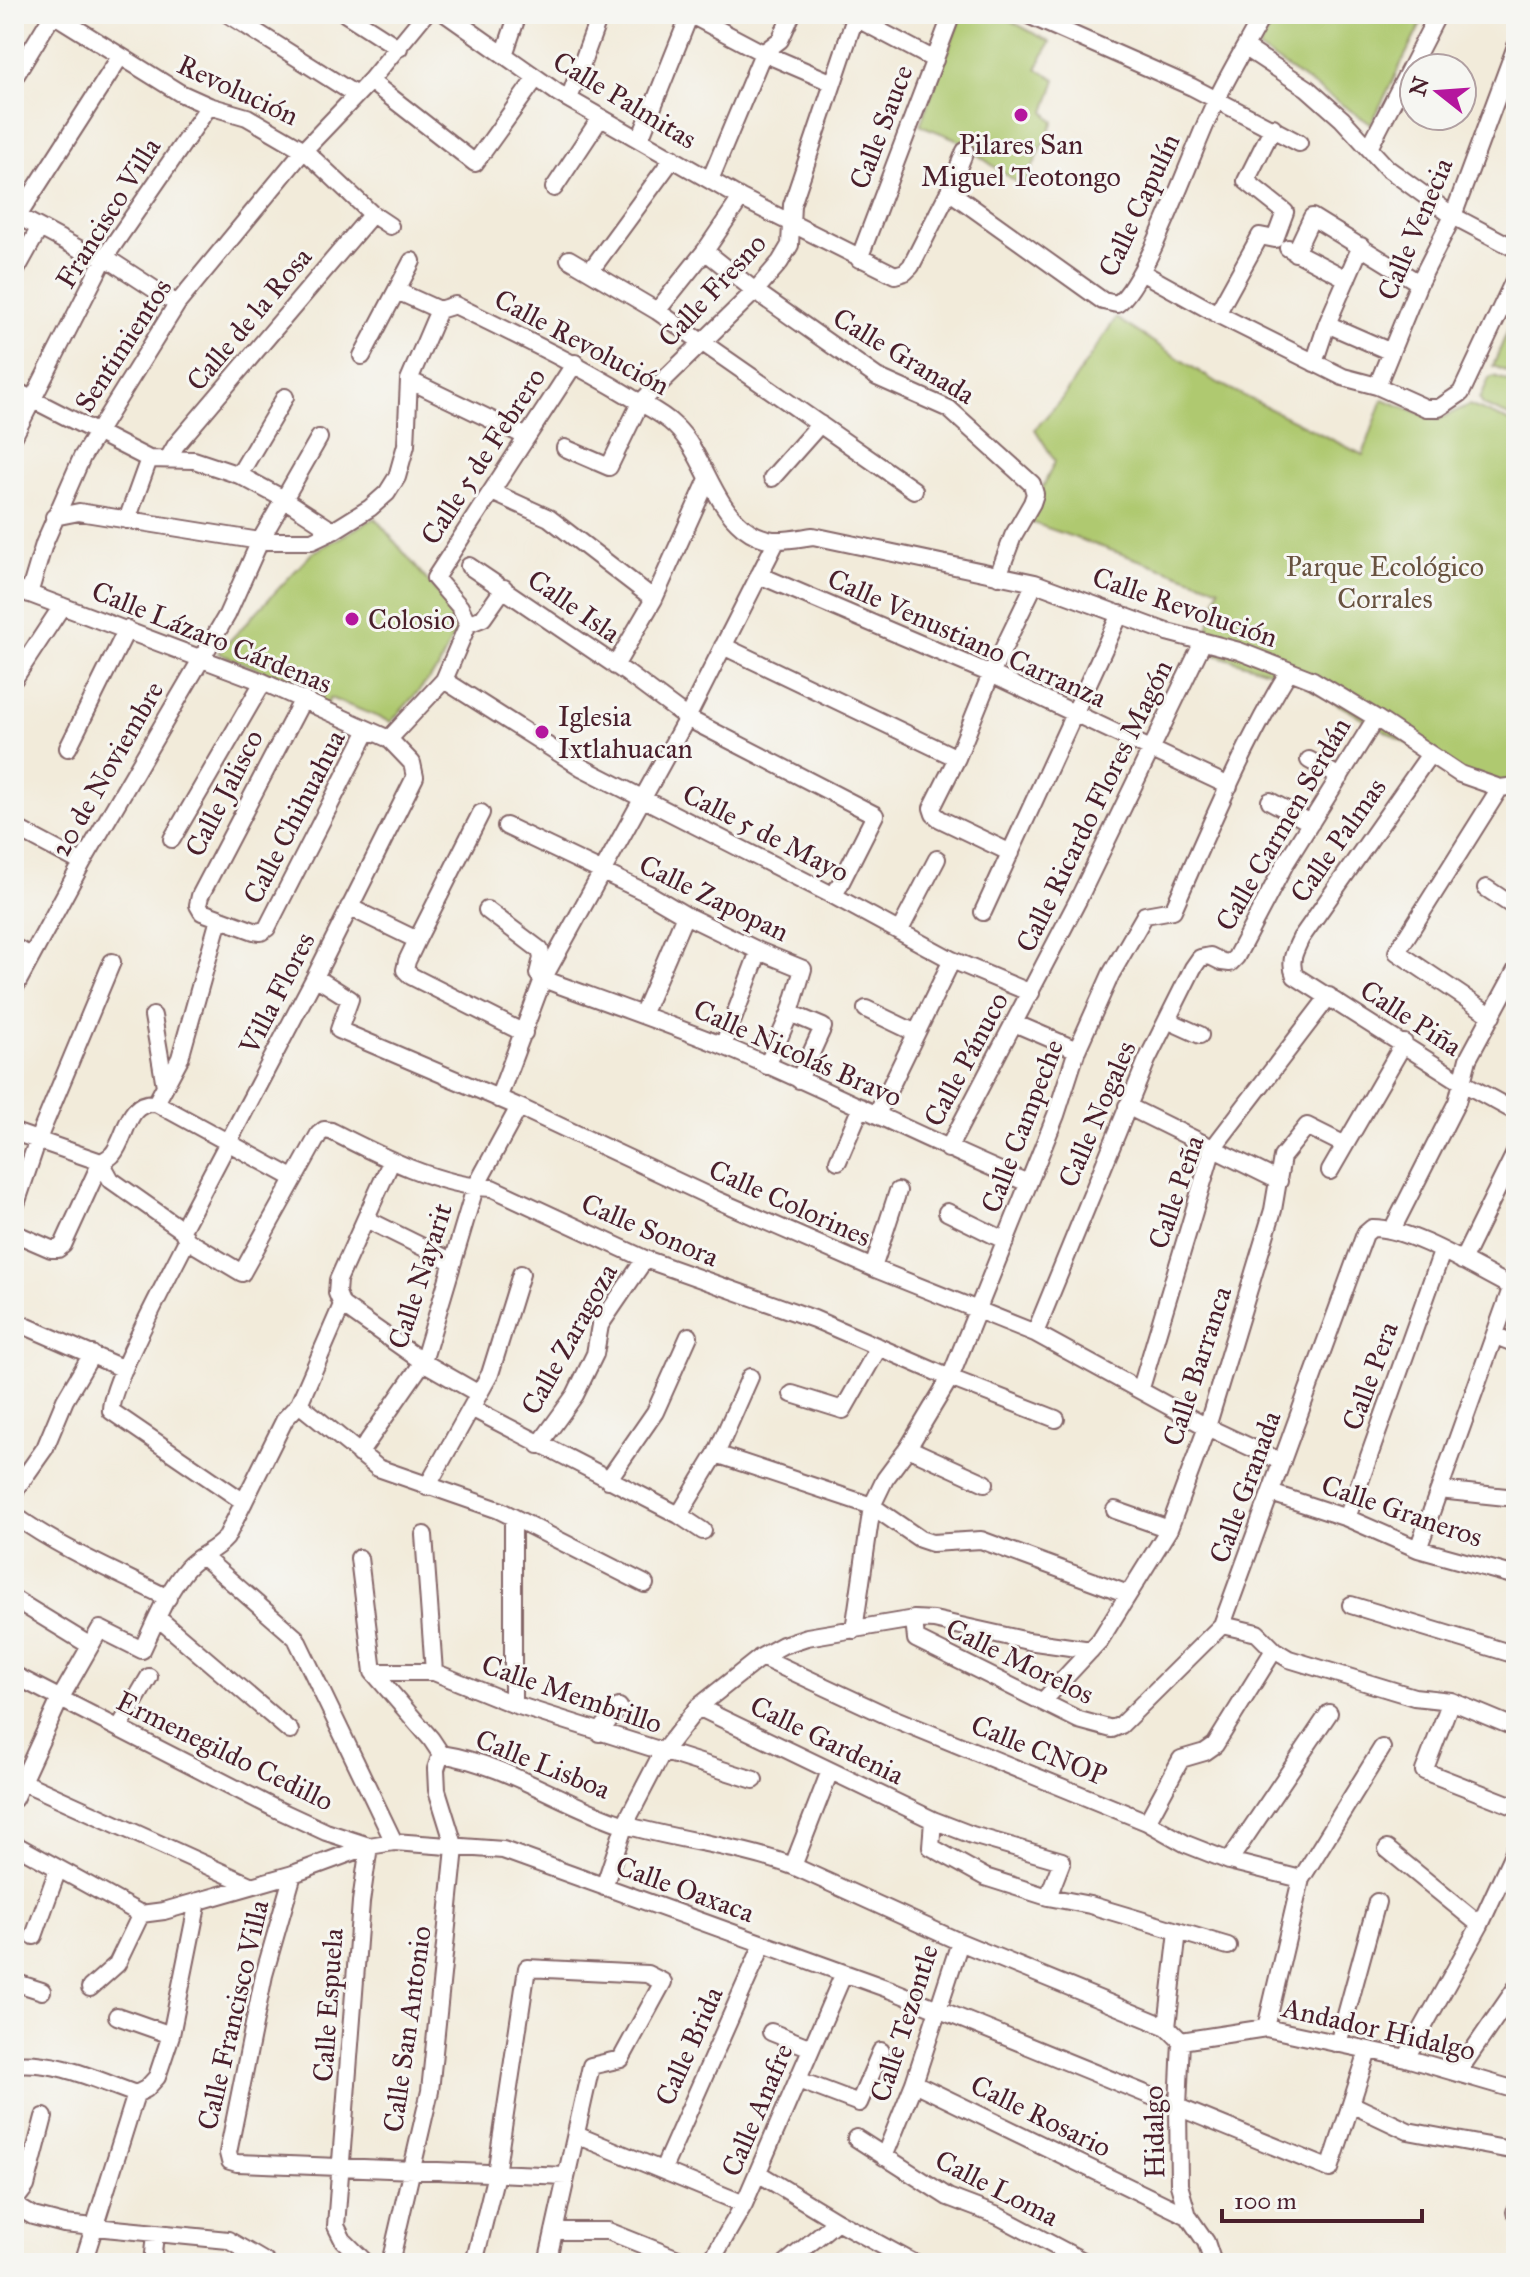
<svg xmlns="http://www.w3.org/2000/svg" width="1530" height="2277" viewBox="0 0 1530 2277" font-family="'IM FELL Great Primer',serif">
<rect width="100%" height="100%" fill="#f6f6f2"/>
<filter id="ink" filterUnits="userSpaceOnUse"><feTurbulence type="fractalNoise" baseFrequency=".0125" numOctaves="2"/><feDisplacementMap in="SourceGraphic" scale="16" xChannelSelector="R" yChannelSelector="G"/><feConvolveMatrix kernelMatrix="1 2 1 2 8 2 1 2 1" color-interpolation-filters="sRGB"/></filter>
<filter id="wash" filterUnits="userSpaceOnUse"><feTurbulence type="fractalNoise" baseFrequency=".006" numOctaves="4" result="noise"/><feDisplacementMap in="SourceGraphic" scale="32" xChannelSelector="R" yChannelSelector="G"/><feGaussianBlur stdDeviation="1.8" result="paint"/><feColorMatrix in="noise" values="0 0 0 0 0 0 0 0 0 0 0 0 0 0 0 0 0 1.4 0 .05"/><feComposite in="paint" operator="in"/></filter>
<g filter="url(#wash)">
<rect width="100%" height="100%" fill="#f2ebda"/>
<path fill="#afc96f" stroke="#7c744d" stroke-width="2" d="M 962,14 L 998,14 L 1050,42 L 1037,69 L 1056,79 L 1045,112 L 1054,122 L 1023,187 L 954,138 L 920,125 Z
M 1277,14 L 1426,14 L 1371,124 L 1259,49 Z
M 1516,311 L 1516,375 L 1493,366 Z
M 1116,318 L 1214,381 L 1363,455 L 1383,399 L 1437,420 L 1469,405 L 1516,424 L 1516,795 L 1497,794 L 1291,678 L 1202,651 L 1219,588 L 1027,521 L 1055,461 L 1035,429 L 1061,400 Z
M 1494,376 L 1516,384 L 1516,419 L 1483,405 L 1480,399 L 1489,378 Z
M 375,518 L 451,609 L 456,629 L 438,669 L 391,722 L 330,698 L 326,708 L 298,696 L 304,687 L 218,653 L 312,553 Z"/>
</g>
<g filter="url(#ink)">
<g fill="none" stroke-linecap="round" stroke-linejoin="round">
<defs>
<path id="minor" d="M 53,14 L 180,93 L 209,106 L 247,117 L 304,150 L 372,214 L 390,226
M 228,14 L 356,95
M 346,14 L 399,48
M 446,14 L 558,93 L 741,198 L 895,275 L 905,272 L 911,266 L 949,191 L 965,151
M 689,14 L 763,53 L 833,83
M 848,14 L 935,60
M 1026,14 L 1192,87 L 1299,143
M 1246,48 L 1307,88 L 1342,119 L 1387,168 L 1453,216 L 1516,249
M 504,55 L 518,14
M 14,78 L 53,14
M 370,81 L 475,163 L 536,78
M 569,99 L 600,14
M 640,139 L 690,14
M 1369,148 L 1438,14
M 710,180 L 763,53 L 780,40 L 792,14
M 554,188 L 601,117
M 949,191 L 1103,301 L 1117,304 C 1146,286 1196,140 1216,101 C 1230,71 1248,43 1263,14
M 14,214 L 83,251 L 105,257 L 177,304
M 18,216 L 120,57
M 1288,248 L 1347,279
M 705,251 L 755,291 L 877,377 L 949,409 L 1032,484 L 1035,494 L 1032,503 L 1013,536 L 998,576
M 1295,253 L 1312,217 L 1419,283
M 569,259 L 657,311 L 914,490
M 859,259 L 952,14
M 591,270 L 673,158
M 1141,272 L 1217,314 L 1343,377 L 1377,386 L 1426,408 L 1439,408 L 1461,393 L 1516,276
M 14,274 L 39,229
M 397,291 L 439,310
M 657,311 L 705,251 L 741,198
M 1217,314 L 1260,236 L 1275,239 L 1285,212 L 1246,181 L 1273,127
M 1327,324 L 1391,352
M 362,356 L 412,261
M 1314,363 L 1327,324 L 1361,246
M 409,380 L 527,437
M 1377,386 L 1419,283 L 1453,216 L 1516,46
M 14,390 L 149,459 L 194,460 L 239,475 L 284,499 L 333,531
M 14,436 L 105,257 L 209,106
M 565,448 L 609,467 L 640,403 L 755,291 L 780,262 L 790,245 L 792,205 L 855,18
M 168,459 L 176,445 L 372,214
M 239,475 L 285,397
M 772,478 L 820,424
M 492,492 L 549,518 L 654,599
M 54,517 L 79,512 L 260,541 L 312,541 L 333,531 L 370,508 L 387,493 L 397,477 L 406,445 L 409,380 L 439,310 L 455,305 C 514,334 573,362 629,396 C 645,406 661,412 675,426 C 704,454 711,501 743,527 C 767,546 786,540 813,536 L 1035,583 L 1167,632 L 1239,651 L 1313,680 L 1376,718 L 1460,774 L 1500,788 L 1516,786
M 127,520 L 149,459
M 469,566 L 628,674 L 687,718 L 875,815 L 834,896
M 759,575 L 991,674 L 1229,786
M 14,588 L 263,682 L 389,739 L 412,763 L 415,777 L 315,977 L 182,1230
M 29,594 L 44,544 L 82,457 L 177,304 L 304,150 L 370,81 L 425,14
M 468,624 L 460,607 L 435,578 L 575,363
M 723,646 L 957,758
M 615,666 L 654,599 L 708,479
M 14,679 L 62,606
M 444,680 L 581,767 L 834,896 L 952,960 L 1031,993
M 303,699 L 200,896 L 198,905 L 202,912 L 254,931 L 261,932 L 267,928 L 368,730
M 389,739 L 444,680 L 468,624 L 483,618 L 504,588
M 68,748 L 127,629
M 1430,754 L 1301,938 C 1294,952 1289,962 1295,976 L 1463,1083 L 1516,1112
M 1309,760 L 1340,777
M 1270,801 L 1311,823
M 506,826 L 649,894 L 685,915 L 759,951 L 803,969 L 790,1013 L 767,1066
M 14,827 L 82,863
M 172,839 L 263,682
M 1011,853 L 940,819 L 934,814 L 932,808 L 957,758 L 991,674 L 1035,583
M 1486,888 L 1516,908
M 349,907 L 417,940 L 407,961 L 405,970 L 411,976 L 524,1033
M 487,910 L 540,950 L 542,958 L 538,974 L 543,979 C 603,1001 663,1022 721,1045 C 825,1088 925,1140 1028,1183
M 983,912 L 1120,614
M 900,930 L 937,859
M 417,940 L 481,813
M 14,947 L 31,956
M 315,977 L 350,999 L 339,1030 L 519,1107 L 717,1200 L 873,1268 L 1035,1333 L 1207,1427 L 1282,1462
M 14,989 L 82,863 L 227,615 L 260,541 L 319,438
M 866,1009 L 916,1033
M 790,1013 L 823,1027 L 799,1080
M 642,1015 L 685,915
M 153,1016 L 165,1086
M 1492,1016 L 1397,952 L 1500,788
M 1167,1020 L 1200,1035
M 1014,1023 L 1077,1050
M 723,1046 L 759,951
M 498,1099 L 543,979 L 687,718 L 776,542
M 156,1103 L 180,1058 L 219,919
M 1127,1106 L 1279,1181
M 877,1114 L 952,960
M 14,1132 L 101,1162 L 111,1180 L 182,1230 L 187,1240 L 242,1273 L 319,1134 L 324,1130 L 331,1131 C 378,1155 438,1186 492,1188 L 645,1259 L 814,1319 L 950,1378 L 1056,1419
M 948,1149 L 1078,900 L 1203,642
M 838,1161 L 861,1107
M 1330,1171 L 1404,1043
M 14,1210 L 38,1139 L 112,962
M 947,1212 L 1006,1241
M 366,1219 L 453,1262
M 1392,1230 L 1457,1102 L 1468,1059 L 1516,970
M 14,1233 L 51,1249 L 58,1249 L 63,1245 L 101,1162 C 105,1160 109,1158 112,1155 C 128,1137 125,1101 156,1103 L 293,1178
M 187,1240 C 173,1269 108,1388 111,1411 L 244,1502
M 1462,1261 L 1516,1151
M 873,1268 L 898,1191
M 342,1305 L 423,1362 L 479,1394
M 14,1321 L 124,1369
M 1035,1333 L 1147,1060 L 1193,968 L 1200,958 L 1210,956 L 1222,962 L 1230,963 L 1236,957 L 1285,864 L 1376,718
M 1496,1336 L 1516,1344
M 1141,1388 L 1213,1148 L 1329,996
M 792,1394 L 843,1410 L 879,1347
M 299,1404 L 378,1468 L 499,1510 L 645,1584
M 473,1409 L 679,1515 L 703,1531
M 539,1445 L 575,1395 L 595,1354 L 600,1325 L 645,1259
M 908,1448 L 985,1483
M 359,1454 L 423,1362 L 475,1188 L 519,1107
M 716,1454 L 872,1506 L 920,1539 L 932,1543 L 981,1540 L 1128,1594
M 608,1480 L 655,1412 L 689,1336
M 427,1487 L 490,1374 L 521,1274
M 1439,1490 L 1516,1498
M 14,1492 L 45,1448 L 65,1400 L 92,1354
M 1271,1493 L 1347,1518 L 1418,1549 L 1516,1576
M 1115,1510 L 1169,1529
M 14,1515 C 61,1549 116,1572 168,1598
M 679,1515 L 716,1454 L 750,1377
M 1347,1518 L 1442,1252
M 424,1535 L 434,1672
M 1418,1549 L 1516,1275
M 202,1556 L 296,1638 L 394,1842
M 359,1558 L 373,1672
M 14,1599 L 89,1645
M 1351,1605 L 1516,1655
M 158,1618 L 290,1731
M 914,1619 L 916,1639 L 1079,1720 L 1112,1729 L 1121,1725 L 1222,1625 L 1365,1234 L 1372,1228 C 1409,1227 1478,1270 1512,1287
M 1222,1625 L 1257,1633 L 1274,1650 L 1289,1659 L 1414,1697 L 1451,1701 L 1516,1728
M 854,1630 L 872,1506 L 885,1479 L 908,1448 L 950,1378 L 1056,1115 L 1077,1050 L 1111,974 L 1145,915 L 1173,910 C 1209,829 1243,746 1289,671
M 761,1657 L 890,1717 L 1147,1822 L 1186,1844 L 1229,1861 L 1301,1879
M 373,1672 L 431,1739 L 441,1754 L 436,1769 L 437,1790 L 455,1848 L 430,2091 L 390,2263
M 373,1672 L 434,1672 L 513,1704 L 754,1780
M 14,1675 L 272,1807 L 326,1832 L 369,1846
M 1044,1700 L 1100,1640 L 1169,1529 L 1207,1427 L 1273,1210 L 1282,1157 L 1307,1126 L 1345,1145
M 1451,1701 L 1424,1771 L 1516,1807
M 513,1704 L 513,1517
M 698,1707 L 933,1820 L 972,1835 L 1062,1861 L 1048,1897 L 1090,1905 L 1228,1946
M 119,1728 L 149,1677
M 599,1733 L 619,1707
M 441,1754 C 506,1764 563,1805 625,1825 C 681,1841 739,1846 793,1866 L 960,1942 L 1167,2027 L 1181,2041
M 23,1782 L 250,1885
M 14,1799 L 60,1699 L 100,1629 L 142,1650 C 155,1623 167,1591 187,1568 C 199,1554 213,1553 226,1538 L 285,1419 L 299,1404 L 342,1305 L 337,1293 L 338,1280 L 391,1162
M 933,1820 L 931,1847 L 985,1877 L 1048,1897
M 1147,1822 L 1181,1759 L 1205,1752 L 1215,1745 L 1274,1650
M 14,1844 L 141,1914 L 164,1911 L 293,1874 L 369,1846 L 394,1842 L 503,1850 L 891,1990 L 1330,2169 L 1368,2051
M 1387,1849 L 1480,1925
M 1229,1861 L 1329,1713
M 793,1866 L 830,1771
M 293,1874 L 264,1975 L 228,2153 L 230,2161 L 237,2163 L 566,2176
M 604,1887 L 625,1824 L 662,1753 L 698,1707 L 761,1657 L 783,1645 L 807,1637 L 914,1619 L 934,1620 L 1028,1641 L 1091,1650
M 34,1936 L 58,1869
M 14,1982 L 42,1991
M 90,1988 L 117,1964 L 141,1914
M 117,2016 L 171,2035
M 1167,2027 L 1178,1931
M 1266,2028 L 1301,1879 L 1382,1748
M 771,2032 L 811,2048
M 1181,2041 L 1266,2028 L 1406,2058 L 1516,2090
M 1181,2041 L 1178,2106 L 1179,2185 L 1188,2216 L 1206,2242 L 1213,2263
M 1338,2044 L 1377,1902
M 1406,2058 L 1480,1925 L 1516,1847
M 14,2064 C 57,2060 96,2080 136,2094
M 1458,2072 L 1516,1988
M 798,2080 L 859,2103 L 881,2051
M 914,2083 L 1188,2216
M 1351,2104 L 1408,2131 L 1516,2151
M 576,2135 L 744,2204
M 856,2138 L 948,2197 L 998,2216 L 1087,2263
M 884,2157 L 914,2083 L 960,1942
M 663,2169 L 763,1944
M 758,2173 L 837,2221 L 914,2263
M 14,2202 L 26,2186 L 44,2117
M 14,2205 L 33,2216 L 64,2224 L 228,2240 L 267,2263
M 1515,2212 L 1516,2212
M 554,2231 L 608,2231 L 688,2263
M 83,2263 L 136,2094 L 146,2089 L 157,2077 L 171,2035 L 198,1901
M 152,2263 L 155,2234
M 366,2263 L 343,2240 L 336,2226 L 361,1902 L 369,1846
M 474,2263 L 496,2174 L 527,1968 L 647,1974 L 663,1982 L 621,2059 L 591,2066 L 547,2263
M 710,2263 L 744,2204 L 844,1973
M 786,2263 L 837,2221"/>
</defs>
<use href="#minor" stroke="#856668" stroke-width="20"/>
<use href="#minor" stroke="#fff" stroke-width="16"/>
</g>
</g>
<g fill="#b5179e" stroke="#f6f6f2" stroke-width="3">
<circle cx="1021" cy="115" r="8"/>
<circle cx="352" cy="619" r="8"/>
<circle cx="542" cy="732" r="8"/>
</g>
<g text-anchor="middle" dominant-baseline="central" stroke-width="6" stroke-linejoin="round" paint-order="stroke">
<g font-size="28" fill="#4a1f2b" stroke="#f6f6f2">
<text transform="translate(238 90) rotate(25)">Revolución</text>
<text transform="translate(625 100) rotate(31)">Calle Palmitas</text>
<text transform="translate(881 127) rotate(-69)">Calle Sauce</text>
<text transform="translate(1139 205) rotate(-65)">Calle Capulín</text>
<text transform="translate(108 213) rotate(-58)">Francisco Villa</text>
<text transform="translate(1415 229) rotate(-67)">Calle Venecia</text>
<text transform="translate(712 290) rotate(-47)">Calle Fresno</text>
<text transform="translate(249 319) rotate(-50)">Calle de la Rosa</text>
<text transform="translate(582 342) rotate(28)">Calle Revolución</text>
<text transform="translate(123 345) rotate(-57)">Sentimientos</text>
<text transform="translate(904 356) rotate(31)">Calle Granada</text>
<text transform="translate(483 456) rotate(-57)">Calle 5 de Febrero</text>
<text transform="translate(574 606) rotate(35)">Calle Isla</text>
<text transform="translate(1185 607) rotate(19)">Calle Revolución</text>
<text transform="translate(212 637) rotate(22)">Calle Lázaro Cárdenas</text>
<text transform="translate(967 638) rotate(24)">Calle Venustiano Carranza</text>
<text transform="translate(107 769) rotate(-60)">20 de Noviembre</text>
<text transform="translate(224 793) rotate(-63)">Calle Jalisco</text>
<text transform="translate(1094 806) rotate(-64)">Calle Ricardo Flores Magón</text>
<text transform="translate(294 817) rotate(-63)">Calle Chihuahua</text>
<text transform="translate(1283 824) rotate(-60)">Calle Carmen Serdán</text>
<text transform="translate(766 833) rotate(27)">Calle 5 de Mayo</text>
<text transform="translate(1338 840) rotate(-55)">Calle Palmas</text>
<text transform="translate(714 898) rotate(26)">Calle Zapopan</text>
<text transform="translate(277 993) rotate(-63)">Villa Flores</text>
<text transform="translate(1411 1018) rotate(33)">Calle Piña</text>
<text transform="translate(798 1053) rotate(24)">Calle Nicolás Bravo</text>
<text transform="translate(966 1059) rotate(-62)">Calle Pánuco</text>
<text transform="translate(1097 1114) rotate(-67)">Calle Nogales</text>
<text transform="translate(1022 1126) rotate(-69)">Calle Campeche</text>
<text transform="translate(1176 1192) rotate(-71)">Calle Peña</text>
<text transform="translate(790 1203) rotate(24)">Calle Colorines</text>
<text transform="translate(650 1230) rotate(23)">Calle Sonora</text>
<text transform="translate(420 1276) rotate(-72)">Calle Nayarit</text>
<text transform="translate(569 1339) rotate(-61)">Calle Zaragoza</text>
<text transform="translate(1197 1366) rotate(-72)">Calle Barranca</text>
<text transform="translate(1370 1376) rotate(-70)">Calle Pera</text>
<text transform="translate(1245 1487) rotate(-70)">Calle Granada</text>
<text transform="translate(1402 1511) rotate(19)">Calle Graneros</text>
<text transform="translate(1020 1661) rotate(26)">Calle Morelos</text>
<text transform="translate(572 1694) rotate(19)">Calle Membrillo</text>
<text transform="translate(827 1740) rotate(26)">Calle Gardenia</text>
<text transform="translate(1039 1750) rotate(22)">Calle CNOP</text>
<text transform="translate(225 1751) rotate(26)">Ermenegildo Cedillo</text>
<text transform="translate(543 1764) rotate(22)">Calle Lisboa</text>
<text transform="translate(685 1889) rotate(20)">Calle Oaxaca</text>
<text transform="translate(328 2005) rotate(-86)">Calle Espuela</text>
<text transform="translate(233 2015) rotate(-77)">Calle Francisco Villa</text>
<text transform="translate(904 2023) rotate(-72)">Calle Tezontle</text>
<text transform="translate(407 2029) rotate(-82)">Calle San Antonio</text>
<text transform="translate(1379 2029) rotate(13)">Andador Hidalgo</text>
<text transform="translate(689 2046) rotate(-66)">Calle Brida</text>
<text transform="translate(757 2110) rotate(-67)">Calle Anafre</text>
<text transform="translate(1041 2116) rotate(26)">Calle Rosario</text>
<text transform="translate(1154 2132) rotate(-91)">Hidalgo</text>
<text transform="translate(997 2188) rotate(27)">Calle Loma</text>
</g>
<g font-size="28" fill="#4a1f2b" stroke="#f6f6f2" text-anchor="start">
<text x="1021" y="144" text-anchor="middle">Pilares San<tspan x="1021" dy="32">Miguel Teotongo</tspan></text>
<text x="368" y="619">Colosio</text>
<text x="558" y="716">Iglesia<tspan x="558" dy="32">Ixtlahuacan</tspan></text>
</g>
<g font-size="28" fill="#68523f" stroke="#f6f6f2">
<text x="1385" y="566">Parque Ecológico<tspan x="1385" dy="32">Corrales</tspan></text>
</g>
</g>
<rect width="1530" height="2277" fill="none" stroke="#f6f6f2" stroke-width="48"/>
<g transform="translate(1438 92) rotate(287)"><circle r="38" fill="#f6f6f2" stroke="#b1a0a2" stroke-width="2"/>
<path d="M0-6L14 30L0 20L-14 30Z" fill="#b5179e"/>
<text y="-12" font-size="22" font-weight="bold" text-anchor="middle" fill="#4a1f2b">N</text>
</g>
<path d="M1222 2209v12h200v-12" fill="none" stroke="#4a1f2b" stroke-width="4"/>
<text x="1234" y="2209" font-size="24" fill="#4a1f2b" stroke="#f6f6f2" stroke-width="6" paint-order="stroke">100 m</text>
</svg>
